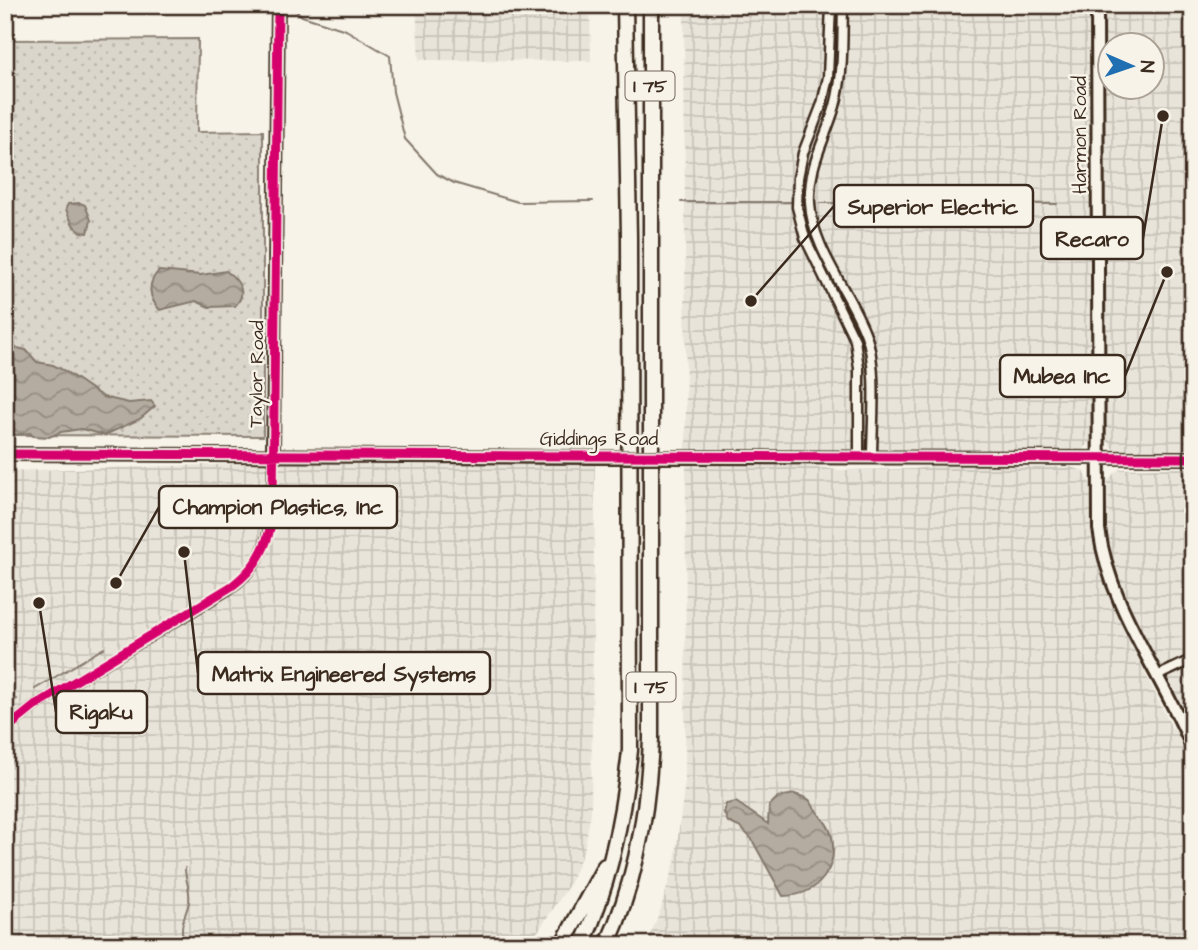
<svg xmlns="http://www.w3.org/2000/svg" width="1198" height="950" viewBox="0 0 1198 950" font-family="'Architects Daughter',sans-serif">
<defs>
<pattern id="industrial-grid" width="8" height="8" patternUnits="userSpaceOnUse" patternTransform="scale(1.75)"><rect width="8" height="8" fill="#e9e4d9"/><path d="M0 4h8M4 0v8" fill="none" stroke="#c9c4ba"/></pattern>
<pattern id="green-dots" width="8" height="8" patternUnits="userSpaceOnUse" patternTransform="scale(1.75)"><rect width="8" height="8" fill="#dbd6cb"/><path d="M2 2h.1M6 6h.1" fill="none" stroke="#bdb8ae" stroke-width="1.8" stroke-linecap="round"/></pattern>
<pattern id="water-waves" width="16" height="10" patternUnits="userSpaceOnUse" patternTransform="scale(1.75)"><rect width="16" height="10" fill="#b4aca0"/><path d="M0 5q4-4 8 0t8 0" fill="none" stroke="#948c82"/></pattern>
</defs>
<rect width="100%" height="100%" fill="#f7f3e8"/>
<filter id="ink" filterUnits="userSpaceOnUse"><feTurbulence type="fractalNoise" baseFrequency=".0143" numOctaves="2"/><feDisplacementMap in="SourceGraphic" scale="14" xChannelSelector="R" yChannelSelector="G"/><feConvolveMatrix kernelMatrix="1 2 1 2 8 2 1 2 1" color-interpolation-filters="sRGB"/></filter>
<g filter="url(#ink)">
<path fill="url(#industrial-grid)" fill-rule="evenodd" d="M 416,5 L 590,5 L 591,61 L 419,60 Z
M 684,5 L 1091,5 L 1093,334 L 1090,441 L 1083,450 L 1063,452 L 938,454 L 686,452 Z
M 1103,5 L 1193,5 L 1193,454 L 1121,452 L 1112,448 L 1106,439 L 1104,379 ZM 1110,46 L 1152,46 L 1152,88 L 1110,88 Z
M 686,461 L 808,466 L 839,470 L 914,469 L 941,465 L 1071,467 L 1084,471 L 1090,484 L 1093,535 L 1100,570 L 1131,644 L 1171,726 L 1181,738 L 1193,766 L 1193,945 L 646,945 L 660,911 L 675,861 L 685,781 Z
M 595,463 L 591,813 L 584,850 L 569,885 L 529,945 L 5,945 L 5,471 L 238,464 Z
M 1193,467 L 1193,733 L 1120,585 L 1110,552 L 1107,519 L 1108,481 L 1115,472 L 1120,469 Z"/>
<path fill="url(#green-dots)" stroke="#8b8074" stroke-width="2" d="M 198,39 L 197,132 L 263,131 L 263,436 L 5,435 L 5,40 Z"/>
<path fill="url(#water-waves)" stroke="#84786c" stroke-width="2" d="M 80,203 L 85,205 L 91,220 L 88,233 C 74,233 71,221 66,209 L 68,204 Z
M 159,271 L 201,275 L 226,271 C 239,280 248,293 235,306 L 209,307 L 196,301 L 160,310 C 148,298 147,282 159,271 Z
M 13,347 L 26,350 L 37,362 L 53,365 L 65,371 L 103,397 L 129,403 L 151,401 L 155,406 L 140,419 L 105,435 L 81,429 L 61,432 L 49,437 L 33,436 L 30,433 L 5,436 L 5,351 Z
M 795,794 C 799,796 802,796 806,798 C 812,800 812,806 816,810 C 821,818 828,823 831,833 C 840,867 819,896 783,896 L 751,838 L 741,828 L 728,822 L 724,813 L 726,804 L 736,802 L 768,824 L 769,806 L 778,797 Z"/>
<g fill="none" stroke-linecap="round" stroke-linejoin="round">
<path stroke="#84786c" stroke-width="2" d="M 293,8 L 302,16 L 346,30 L 390,56 L 393,92 L 405,139 L 437,174 L 454,183 L 518,202 L 593,201
M 681,202 L 791,202
M 820,203 L 1057,204
M 35,689 L 104,648
M 5,704 L 17,699
M 185,945 C 178,925 185,919 189,902 C 191,890 185,880 185,868"/>
<defs>
<path id="street" d="M 831,5 L 828,77 L 822,104 L 803,153 L 798,178 L 797,207 L 805,238 L 855,340 L 859,368 L 859,457
M 843,5 C 842,39 844,74 835,106 C 825,141 808,165 810,203 C 812,249 851,293 866,335 C 878,367 872,423 872,458
M 1157,676 L 1193,659
M 5,730 L 36,705 L 229,589 C 278,555 272,508 273,455"/>
<path id="secondary" d="M 1097,5 L 1099,529 C 1109,608 1163,675 1193,749
M 5,454 L 598,457
M 273,455 L 278,5
M 689,457 L 1193,458"/>
<path id="highway" d="M 562,945 L 605,866
M 582,945 C 610,883 623,818 630,750 L 629,237 L 625,5
M 607,945 C 637,880 648,810 651,739 L 651,5"/>
</defs>
<use href="#street" stroke="#3b2a1e" stroke-width="13"/>
<use href="#secondary" stroke="#3b2a1e" stroke-width="16"/>
<use href="#highway" stroke="#3b2a1e" stroke-width="19"/>
<use href="#street" stroke="#f7f3e8" stroke-width="8"/>
<use href="#secondary" stroke="#f7f3e8" stroke-width="10"/>
<use href="#highway" stroke="#f7f3e8" stroke-width="14"/>
<defs>
<path id="secondary-bridge" d="M 598,457 L 689,457"/>
</defs>
<use href="#secondary-bridge" stroke="#3b2a1e" stroke-width="16" stroke-linecap="butt"/>
<use href="#secondary-bridge" stroke="#f7f3e8" stroke-width="10"/>
<defs>
<path id="cycleway" d="M 5,454 L 1193,458
M 5,730 L 36,705 L 232,586 C 259,566 272,538 273,505 L 278,5"/>
</defs>
<use href="#cycleway" stroke="#f7f3e8" stroke-width="13"/>
<use href="#cycleway" stroke="#d6006c" stroke-width="9"/>
</g>
</g>
<g text-anchor="middle" dominant-baseline="central" stroke-width="5" stroke-linejoin="round" paint-order="stroke">
<g fill="#f7f3e8" stroke="#73665b" stroke-width="2">
<rect x="625.5" y="71.5" width="49" height="29" rx="5"/>
<rect x="626.5" y="672.5" width="49" height="29" rx="5"/>
</g>
<g font-size="18" font-weight="bold" fill="#3b2a1e">
<text x="650" y="86">I 75</text>
<text x="651" y="687">I 75</text>
</g>
<g font-size="19" fill="#3b2a1e" stroke="#f7f3e8">
<text transform="translate(1080 135) rotate(-90)">Harmon Road</text>
<text transform="translate(257 374) rotate(-89)">Taylor Road</text>
<text x="599" y="439">Giddings Road</text>
</g>
</g>
<path fill="none" stroke="#3b2a1e" stroke-width="2.5" d="M751 301L834 206M1163 116L1143 238M1167 272L1125 376M116 583L159 507M184 552L198 673M39 603L56 712"/>
<g fill="#3b2a1e" stroke="#f7f3e8" stroke-width="2.5">
<circle cx="751" cy="301" r="7"/>
<circle cx="1163" cy="116" r="7"/>
<circle cx="1167" cy="272" r="7"/>
<circle cx="116" cy="583" r="7"/>
<circle cx="184" cy="552" r="7"/>
<circle cx="39" cy="603" r="7"/>
</g>
<g fill="#f7f3e8" stroke="#3b2a1e" stroke-width="2.5">
<rect x="834" y="185" width="199" height="42" rx="7"/>
<rect x="1041" y="217" width="102" height="42" rx="7"/>
<rect x="1000" y="355" width="125" height="42" rx="7"/>
<rect x="159" y="486" width="238" height="42" rx="7"/>
<rect x="198" y="652" width="292" height="42" rx="7"/>
<rect x="56" y="691" width="91" height="42" rx="7"/>
</g>
<g font-size="21" text-anchor="middle" font-weight="bold" fill="#3b2a1e">
<text x="933" y="214">Superior Electric</text>
<text x="1092" y="246">Recaro</text>
<text x="1062" y="383">Mubea Inc</text>
<text x="278" y="514">Champion Plastics, Inc</text>
<text x="344" y="681">Matrix Engineered Systems</text>
<text x="101" y="719">Rigaku</text>
</g>
<rect width="1198" height="950" fill="none" stroke="#f7f3e8" stroke-width="28"/>
<rect x="14" y="14" width="1170" height="922" fill="none" stroke="#3b2a1e" stroke-width="2.5" filter="url(#ink)"/>
<g transform="translate(1131 66) rotate(92)"><circle r="33" fill="#f7f3e8" stroke="#aca397" stroke-width="2"/>
<path d="M0-5L12 26L0 18L-12 26Z" fill="#1f6fb2"/>
<text y="-10" font-size="19" font-weight="bold" text-anchor="middle" fill="#3b2a1e">N</text>
</g>
</svg>
